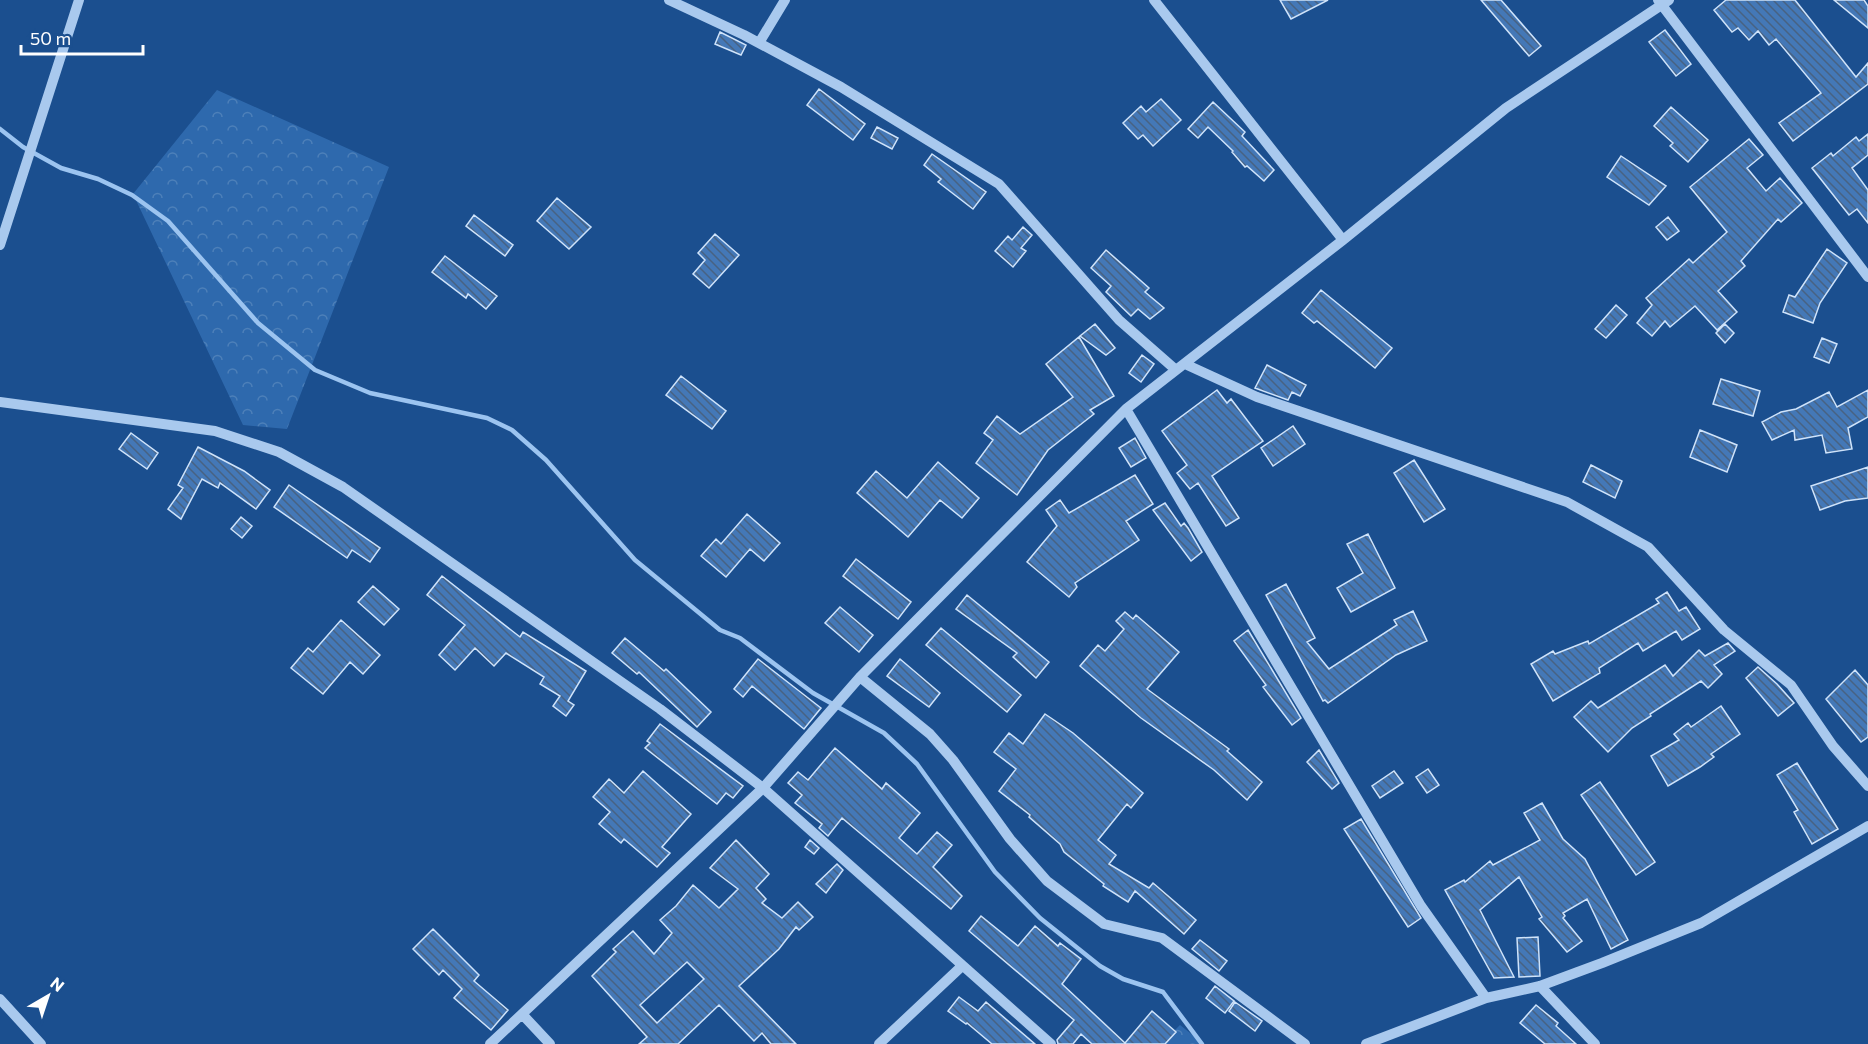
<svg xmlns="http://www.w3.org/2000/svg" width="1868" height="1044" viewBox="0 0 1868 1044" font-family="Commissioner,sans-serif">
<defs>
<pattern id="forest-crowns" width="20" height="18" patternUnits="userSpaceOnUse" patternTransform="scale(1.5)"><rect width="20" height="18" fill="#2e69ad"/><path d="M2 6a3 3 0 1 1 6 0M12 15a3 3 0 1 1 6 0" fill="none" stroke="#4d80b9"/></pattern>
<pattern id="building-back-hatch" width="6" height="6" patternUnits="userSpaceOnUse" patternTransform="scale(1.5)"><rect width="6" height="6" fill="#4478b7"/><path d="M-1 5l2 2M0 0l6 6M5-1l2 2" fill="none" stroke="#486282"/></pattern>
</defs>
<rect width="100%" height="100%" fill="#1b4f8f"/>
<path fill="url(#forest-crowns)" d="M 217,90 L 389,167 L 287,429 L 243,425 L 133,194 Z
M 1180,1025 L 1204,1044 L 1161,1044 Z"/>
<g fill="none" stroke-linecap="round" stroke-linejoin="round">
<path stroke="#9cc4f0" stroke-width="4.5" d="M 0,129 L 23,147 L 61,168 L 98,179 L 132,195 L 168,221 L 258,323 L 315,370 L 370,393 L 487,418 L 512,430 L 546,460 L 635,560 L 720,630 L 740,638 L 813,693 L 884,733 L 917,764 L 995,872 L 1040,918 L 1100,966 L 1123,979 L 1163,992 L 1202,1044"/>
</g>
<path fill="url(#building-back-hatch)" stroke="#cfe3fa" stroke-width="1.5" fill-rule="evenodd" d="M 1280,0 L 1328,0 L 1291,19 Z
M 1481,0 L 1501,0 L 1541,46 L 1529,56 Z
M 1726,0 L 1795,0 L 1856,77 L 1868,63 L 1868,84 L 1793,141 L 1779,123 L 1821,93 L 1776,39 L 1769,45 L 1758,31 L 1749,40 L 1738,28 L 1732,32 L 1714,10 Z
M 1834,0 L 1864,0 L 1868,6 L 1868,28 Z
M 1665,30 L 1691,64 L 1676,76 L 1649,42 Z
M 720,32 L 746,45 L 741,55 L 715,44 Z
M 819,89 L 865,124 L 853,140 L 807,105 Z
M 1161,99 L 1181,120 L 1153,146 L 1143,135 L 1138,139 L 1123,123 L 1141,106 L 1146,112 Z
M 1213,102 L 1245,132 L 1242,136 L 1274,170 L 1264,181 L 1247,166 L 1245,167 L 1232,152 L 1233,151 L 1208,127 L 1198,138 L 1188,129 Z
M 1671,107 L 1708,140 L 1688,162 L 1670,146 L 1673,143 L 1654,126 Z
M 877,127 L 898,138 L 892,149 L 871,138 Z
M 1868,134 L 1868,155 L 1852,168 L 1868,190 L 1868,223 L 1857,209 L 1849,215 L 1812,168 L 1831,153 L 1833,156 L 1856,137 L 1859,141 Z
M 1749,139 L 1763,155 L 1747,168 L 1766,191 L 1780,178 L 1802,203 L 1781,222 L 1778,219 L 1741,261 L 1745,266 L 1718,291 L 1737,312 L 1717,330 L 1695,306 L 1670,327 L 1665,321 L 1652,336 L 1637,323 L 1652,305 L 1646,298 L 1689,259 L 1693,263 L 1727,232 L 1690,187 Z
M 932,154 L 986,192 L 973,209 L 938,182 L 941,179 L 924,165 Z
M 1621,156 L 1666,186 L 1649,205 L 1607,177 Z
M 557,198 L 591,227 L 569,249 L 537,221 Z
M 474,215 L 513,245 L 505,256 L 466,226 Z
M 1668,217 L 1679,231 L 1667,240 L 1656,227 Z
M 1023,227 L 1032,235 L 1021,248 L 1026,251 L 1013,267 L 995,251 L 1008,236 L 1012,240 Z
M 715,234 L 739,255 L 709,288 L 693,274 L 705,260 L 698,253 Z
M 1827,249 L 1847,263 L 1820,303 L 1813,323 L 1783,312 L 1789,295 L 1795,297 Z
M 1106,250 L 1149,288 L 1145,292 L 1164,308 L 1150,319 L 1138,309 L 1131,316 L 1106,292 L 1111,286 L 1091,268 Z
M 445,256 L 497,296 L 486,309 L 468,294 L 466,298 L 432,272 Z
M 1321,290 L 1392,348 L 1375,368 L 1317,321 L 1314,323 L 1302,313 Z
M 1616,305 L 1627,315 L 1606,338 L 1595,329 Z
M 1095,324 L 1115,348 L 1106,355 L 1080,336 Z
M 1725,324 L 1734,333 L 1725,343 L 1716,333 Z
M 1079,337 L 1114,396 L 1090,410 L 1094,414 L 1048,450 L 1017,495 L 976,463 L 993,440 L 984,433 L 997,416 L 1020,434 L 1073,397 L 1046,364 Z
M 1822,338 L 1837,344 L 1829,363 L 1814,357 Z
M 1142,355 L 1154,364 L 1141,382 L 1129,373 Z
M 1267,365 L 1306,385 L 1300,396 L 1292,392 L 1288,400 L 1255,388 Z
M 681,376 L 726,411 L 712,429 L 666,395 Z
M 1721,379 L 1760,391 L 1753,416 L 1713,404 Z
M 1217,390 L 1227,403 L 1231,399 L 1263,441 L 1212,476 L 1239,518 L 1226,526 L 1198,483 L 1190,489 L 1177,473 L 1187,465 L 1162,431 Z
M 1868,390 L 1868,417 L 1848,428 L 1852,449 L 1826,453 L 1822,435 L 1795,440 L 1794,430 L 1772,440 L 1762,422 L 1781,412 L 1796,409 L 1829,392 L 1837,407 Z
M 1293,426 L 1305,444 L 1273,466 L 1261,448 Z
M 1700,430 L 1737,445 L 1727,472 L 1690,457 Z
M 131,433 L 158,453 L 147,469 L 119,449 Z
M 1135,438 L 1146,458 L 1131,467 L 1119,448 Z
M 198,447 L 244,471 L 270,490 L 256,509 L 220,483 L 218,488 L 202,479 L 181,519 L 168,509 L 183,488 L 178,485 Z
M 1414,460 L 1445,509 L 1424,522 L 1394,473 Z
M 938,462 L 979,498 L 962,518 L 940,500 L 908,537 L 857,493 L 876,471 L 907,498 Z
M 1591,465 L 1622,481 L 1615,498 L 1583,482 Z
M 1868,467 L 1868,498 L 1845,501 L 1820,510 L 1811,486 Z
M 1135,475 L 1153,504 L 1126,521 L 1139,540 L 1075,583 L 1077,587 L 1069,597 L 1027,562 L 1057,526 L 1046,510 L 1060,500 L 1069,513 Z
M 289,485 L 380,548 L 370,562 L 352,550 L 347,558 L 274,507 Z
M 1165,503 L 1181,526 L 1184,523 L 1188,528 L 1202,552 L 1191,561 L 1153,510 Z
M 747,514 L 780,543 L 764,561 L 750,549 L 726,577 L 701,556 L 716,539 L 721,544 Z
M 241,517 L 252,526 L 242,538 L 231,529 Z
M 1368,534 L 1395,588 L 1351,612 L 1337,588 L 1363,573 L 1347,544 Z
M 856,559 L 911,602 L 898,619 L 843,576 Z
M 442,576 L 520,637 L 523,632 L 586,671 L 568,701 L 574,705 L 566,716 L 553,706 L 560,696 L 540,684 L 544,677 L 506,653 L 494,666 L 475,648 L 455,670 L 439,655 L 465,625 L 427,595 Z
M 1286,584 L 1315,638 L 1307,642 L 1329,669 L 1397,625 L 1394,620 L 1413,611 L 1427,641 L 1396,655 L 1328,703 L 1325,700 L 1323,701 L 1266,595 Z
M 373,586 L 399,609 L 384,625 L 358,602 Z
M 1667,592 L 1679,611 L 1686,607 L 1700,629 L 1682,640 L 1676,631 L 1643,651 L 1638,643 L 1599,668 L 1600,673 L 1553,701 L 1531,664 L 1553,651 L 1555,654 L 1588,641 L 1589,644 L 1659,603 L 1656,599 Z
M 967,595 L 1049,662 L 1036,678 L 1013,657 L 1017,653 L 956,609 Z
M 840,607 L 873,635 L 859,652 L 825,623 Z
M 1125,612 L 1133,619 L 1136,615 L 1179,652 L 1147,689 L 1229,749 L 1227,751 L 1262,782 L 1247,800 L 1214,770 L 1141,718 L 1080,666 L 1098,645 L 1105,651 L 1124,629 L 1116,621 Z
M 341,620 L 380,655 L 363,674 L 350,662 L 323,694 L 291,668 L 308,648 L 313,652 Z
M 941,628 L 1021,695 L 1007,712 L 926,645 Z
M 1248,630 L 1301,718 L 1292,725 L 1263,687 L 1266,685 L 1234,641 Z
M 625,638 L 664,671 L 666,669 L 711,712 L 697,727 L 639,672 L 637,674 L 612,653 Z
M 1728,643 L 1735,651 L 1714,665 L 1722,674 L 1708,688 L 1701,681 L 1650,714 L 1651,716 L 1632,728 L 1608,752 L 1574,717 L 1591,701 L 1598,708 L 1665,665 L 1673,676 L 1699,650 L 1705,656 Z
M 758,659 L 821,708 L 804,729 L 752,686 L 743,697 L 734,689 Z
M 900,659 L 940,693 L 929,707 L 887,676 Z
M 1758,667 L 1777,684 L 1794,703 L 1778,716 L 1746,678 Z
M 1855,670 L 1868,685 L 1868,737 L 1861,742 L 1826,699 Z
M 1721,706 L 1740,734 L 1711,754 L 1714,757 L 1700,767 L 1668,786 L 1651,756 L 1679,740 L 1674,734 L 1688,723 L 1691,727 Z
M 1045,714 L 1073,733 L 1143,793 L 1131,808 L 1127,804 L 1098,840 L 1116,855 L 1109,864 L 1149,888 L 1153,883 L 1196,920 L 1184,934 L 1135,891 L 1128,902 L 1103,886 L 1104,884 L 1064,852 L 1060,844 L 1029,817 L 1030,815 L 999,791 L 1016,769 L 994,752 L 1009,733 L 1023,744 Z
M 660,724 L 743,786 L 733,798 L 726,793 L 717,804 L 645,748 L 650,743 L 647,741 Z
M 835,748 L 882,789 L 886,783 L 920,813 L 899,838 L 917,854 L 937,832 L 952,845 L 933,867 L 962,896 L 951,909 L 842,818 L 828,836 L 819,828 L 822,824 L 795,803 L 802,795 L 788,783 L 798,772 L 808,780 Z
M 1319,750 L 1339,783 L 1332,789 L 1307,762 Z
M 1797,763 L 1838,829 L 1812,844 L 1794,812 L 1798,810 L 1777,775 Z
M 1428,769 L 1439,785 L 1427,793 L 1416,777 Z
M 643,771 L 691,814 L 662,847 L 670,853 L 657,867 L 624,839 L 621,843 L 599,824 L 610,812 L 593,797 L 609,779 L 624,793 Z
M 1394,771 L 1403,783 L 1380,798 L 1372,786 Z
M 1600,782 L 1655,862 L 1636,875 L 1581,795 Z
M 1542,803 L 1563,839 L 1585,859 L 1628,940 L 1611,949 L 1587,899 L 1563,913 L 1565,916 L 1563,918 L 1582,941 L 1567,952 L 1539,919 L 1542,917 L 1519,877 L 1480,910 L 1514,977 L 1494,978 L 1445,890 L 1464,880 L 1465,882 L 1490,861 L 1493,865 L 1540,840 L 1524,813 Z
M 1361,819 L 1421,918 L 1408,927 L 1344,829 Z
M 736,840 L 769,874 L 756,888 L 766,899 L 762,903 L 782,918 L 798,902 L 813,917 L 799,930 L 796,927 L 779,949 L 739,986 L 796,1044 L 771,1044 L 762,1033 L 754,1041 L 719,1005 L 678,1044 L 639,1044 L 647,1037 L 592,976 L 616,952 L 613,949 L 633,931 L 654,954 L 672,933 L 660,920 L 676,906 L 693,885 L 719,908 L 738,889 L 710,868 ZM 687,962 L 704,979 L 657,1023 L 640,1005 Z
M 810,840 L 819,848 L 814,854 L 805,847 Z
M 837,864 L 843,870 L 826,893 L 816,884 Z
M 981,916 L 1018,946 L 1035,926 L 1058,946 L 1060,943 L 1081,959 L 1062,984 L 1125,1043 L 1152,1011 L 1176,1032 L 1165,1044 L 1092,1044 L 1081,1034 L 1073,1044 L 1058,1044 L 1057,1040 L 1074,1020 L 969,931 Z
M 433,929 L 479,975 L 474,981 L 508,1010 L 491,1030 L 454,998 L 462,989 L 443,970 L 439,975 L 413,949 Z
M 1538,937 L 1540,976 L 1519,977 L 1517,938 Z
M 1200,940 L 1227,961 L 1219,971 L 1192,949 Z
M 1215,986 L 1234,1001 L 1225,1013 L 1206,998 Z
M 959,997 L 978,1011 L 986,1002 L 1035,1044 L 992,1044 L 967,1023 L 966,1024 L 948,1011 Z
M 1235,1002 L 1262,1021 L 1255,1031 L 1229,1011 Z
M 1536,1005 L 1558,1023 L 1556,1026 L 1576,1044 L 1545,1044 L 1520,1023 Z"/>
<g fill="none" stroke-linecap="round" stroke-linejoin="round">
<path stroke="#a9c9ee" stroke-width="10" d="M 669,0 L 744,35 L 841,87 L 999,184 L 1119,320 L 1176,370
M 1154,0 L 1343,240
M 1658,0 L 1868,277
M 759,43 L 785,0
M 0,245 L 79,0
M 1185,364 L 1257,397 L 1567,502 L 1648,547 L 1724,630 L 1791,685 L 1833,746 L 1868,786
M 0,402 L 215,431 L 279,452 L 343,487 L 660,709 L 763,788 L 1051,1044
M 1126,409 L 1421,906 L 1486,998
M 860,677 L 930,734 L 953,760 L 1010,839 L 1047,881 L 1104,924 L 1162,938 L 1305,1044
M 1540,986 L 1595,1044
M 0,999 L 41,1044
M 522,1014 L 550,1044
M 490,1044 L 763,788 L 860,677 L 1126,409 L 1343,240 L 1506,108 L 1669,0
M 879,1044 L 962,966
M 1366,1044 L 1486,998 L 1540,986 L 1602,963 L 1701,923 L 1868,826"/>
</g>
<g transform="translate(48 996) rotate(39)" stroke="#1b4f8f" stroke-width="4.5" paint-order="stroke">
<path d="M0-4.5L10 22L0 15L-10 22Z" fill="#ffffff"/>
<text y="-9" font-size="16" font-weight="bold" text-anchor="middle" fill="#ffffff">N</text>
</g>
<path d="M21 45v9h122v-9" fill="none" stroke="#ffffff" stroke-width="3"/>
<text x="30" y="45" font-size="18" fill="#ffffff" stroke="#1b4f8f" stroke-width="4.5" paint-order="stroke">50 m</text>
</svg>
